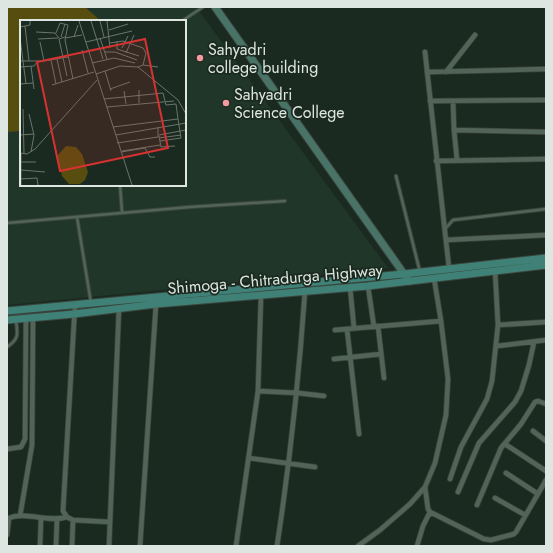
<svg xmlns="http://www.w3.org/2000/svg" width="553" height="553" viewBox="0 0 553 553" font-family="Jost,sans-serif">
<rect width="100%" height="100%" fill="#1b2a20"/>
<path fill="#203629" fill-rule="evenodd" d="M 7,7 L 196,7 L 388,268 L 7,305 ZM 21,21 L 185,21 L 185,185 L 21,185 Z"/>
<path fill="#564d0e" d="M 7,7 L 85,7 L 101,21 L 21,21 L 21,131 L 7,132 Z"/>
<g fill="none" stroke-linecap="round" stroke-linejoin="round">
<defs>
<path id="lane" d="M 182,21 L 203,7
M 396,176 L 420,272
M 120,185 L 122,212
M 77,217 L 91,303
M 7,223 L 190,207 L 285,201
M 445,229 L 453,220 L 546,209
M 7,347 C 19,339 18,334 16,321"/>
<path id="street" d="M 425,52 L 449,268
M 427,72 L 546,69
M 446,72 L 475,35
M 430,101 L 546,100
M 453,101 L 454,130 L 457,160
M 454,130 L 546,132
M 436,161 L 546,159
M 446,240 L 546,235
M 368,286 L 374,327
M 350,287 L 354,328
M 75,305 L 63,511 L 67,517 L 73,520 L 110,522
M 498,325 L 546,322
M 378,326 L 384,378
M 347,329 L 359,434
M 335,330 L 441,321
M 497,346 L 546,340
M 334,359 L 381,354
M 258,391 L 298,393 L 324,396
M 533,431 L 546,441
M 505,444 L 546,471
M 7,449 L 21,447 L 25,439 L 26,318
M 249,458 L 315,467
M 506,473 L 538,494
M 450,479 L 461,447 L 487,399 L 492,381 L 498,325 L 495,270
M 425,487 L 428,509 L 430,512 L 484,539 L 491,540 L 514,534 L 516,532 L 546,480
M 458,492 L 479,443 L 515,402 L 521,391 L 529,365 L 534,342
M 495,498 L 525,515
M 477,505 L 501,448 L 521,424 L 535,402 L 538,401 L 546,404
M 20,516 L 32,445 L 33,317
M 7,535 L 9,518 C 26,511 48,523 67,517
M 40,546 L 41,519
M 56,546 L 57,519
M 72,546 L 73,520
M 109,546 L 119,308
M 140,546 L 156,304
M 236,546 L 258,391 L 261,295
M 277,546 C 290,461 299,377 305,291
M 358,546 L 380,530 L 410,504 L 425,487 L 435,463 L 446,415 L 448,379 L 441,321 L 434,278
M 417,546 L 423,526 L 430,512"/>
<path id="secondary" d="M 215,7 L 409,281"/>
<path id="primary" d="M 7,311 L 404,274 L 546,258
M 7,320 L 74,314 L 156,304 L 368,286 L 546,265"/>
</defs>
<use href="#lane" stroke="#39453d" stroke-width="4.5"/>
<use href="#street" stroke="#39453d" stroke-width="6"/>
<use href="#secondary" stroke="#39453d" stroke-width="9"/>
<use href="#primary" stroke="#39453d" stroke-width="9"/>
<use href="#lane" stroke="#526458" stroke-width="2.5"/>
<use href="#street" stroke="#526458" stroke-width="4.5"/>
<use href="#secondary" stroke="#497367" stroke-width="7"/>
<use href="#primary" stroke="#3f8176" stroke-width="7"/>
</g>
<g fill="#f49aa1" stroke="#1b2a20" stroke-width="1.5">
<circle cx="200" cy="58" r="4"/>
<circle cx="226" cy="103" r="4"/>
</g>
<g text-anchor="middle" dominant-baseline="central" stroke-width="3.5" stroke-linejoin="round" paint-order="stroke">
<g font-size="16" fill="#dde6e0" stroke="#1b2a20" text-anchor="start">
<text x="208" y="49">Sahyadri<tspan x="208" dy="18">college building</tspan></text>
<text x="234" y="94">Sahyadri<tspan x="234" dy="18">Science College</tspan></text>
</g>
<g font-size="16" fill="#dde6e0" stroke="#1b2a20">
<text transform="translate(275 279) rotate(-5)">Shimoga - Chitradurga Highway</text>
</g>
</g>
<g transform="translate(20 20)">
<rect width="166" height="166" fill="#1b2a20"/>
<path d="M 46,126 L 56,127 L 62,134 L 68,152 L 65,160 L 60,164 L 49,164 L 42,156 L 37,136 Z" fill="#564d0e"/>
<path fill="none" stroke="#69756d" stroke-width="1" d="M 59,1 L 112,165M 71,1 L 83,39M 80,1 L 84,17M 87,1 L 90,28M 5,6 L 9,41M 0,7 L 10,5 L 10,1M 89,10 L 108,4M 16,12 L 35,13 L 39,18M 36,13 L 40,3 L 48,5 L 45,20 L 53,59M 41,17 L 45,4M 45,17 L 39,19 L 47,56M 54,17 L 58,5M 0,18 L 6,64M 45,18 L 62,15M 80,18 L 87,39M 18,19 L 38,18M 97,21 L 97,29 L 119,36M 20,22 L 24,41M 66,22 L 112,11M 90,23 L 103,21 L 123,28 L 126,33 L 123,45 L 118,47M 102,28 L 108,16M 62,30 L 68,53M 85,32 L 95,32 L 117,40M 106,33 L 114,15M 37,39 L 42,62M 31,40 L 36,64M 0,41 L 24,41 L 48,37M 72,43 L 94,38 L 115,43M 123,45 L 138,47M 11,46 L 14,69M 0,47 L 14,46 L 17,42M 85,51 L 91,71M 76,54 L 100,46 L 118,47 L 158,80 L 166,94M 0,64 L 13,63M 32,65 L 74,52M 90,69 L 110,62M 119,70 L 119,83M 104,71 L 106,84M 84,79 L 143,73 L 145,81M 145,82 L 146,85 L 156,84 L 158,99M 87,87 L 154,81M 3,89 L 4,134M 9,94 L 14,115 L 11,132M 93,107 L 158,99 L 161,118 L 140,121M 0,115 L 14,114M 96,115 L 166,103M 139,115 L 166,110M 139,116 L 141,127 L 155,126M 139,118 L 161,115M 97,123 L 138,117 L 138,107M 102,131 L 140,125M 101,132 L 125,128 L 130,137 L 135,137M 0,133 L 7,134 L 15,129 L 77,60M 1,133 L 1,165M 1,142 L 16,142M 1,150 L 25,152M 0,159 L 17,158 L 18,165"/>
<path fill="#d63231" fill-opacity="0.15" stroke="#d63231" stroke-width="2" d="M 125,19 L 148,128 L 40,151 L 17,42 Z"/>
<rect width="166" height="166" fill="none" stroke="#dde6e0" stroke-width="2"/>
</g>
<rect width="553" height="553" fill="none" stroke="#dde6e0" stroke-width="16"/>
</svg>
